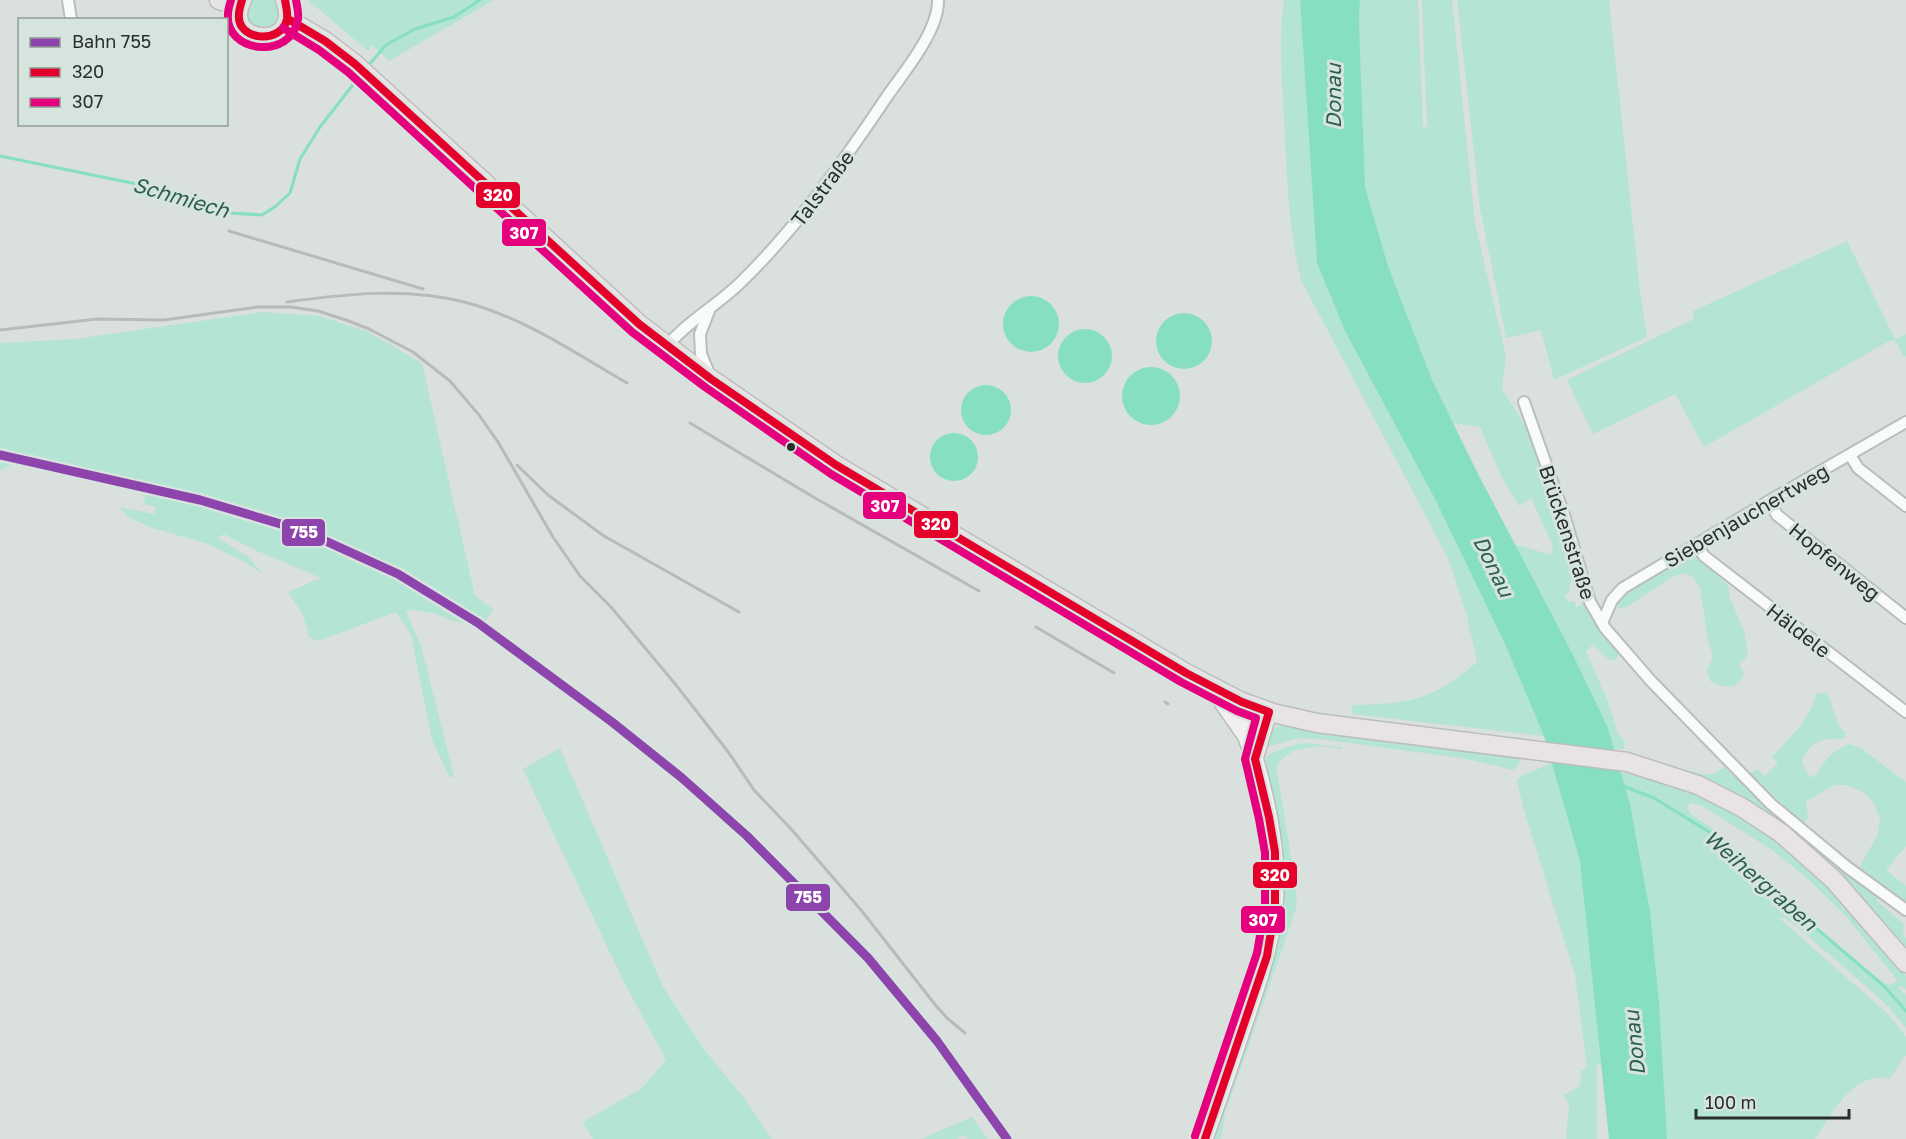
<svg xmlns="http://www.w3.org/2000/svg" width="1906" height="1139" viewBox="0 0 1906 1139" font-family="'Golos Text',sans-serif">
<rect width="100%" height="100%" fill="#dae0dd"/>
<path fill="#b4e4d3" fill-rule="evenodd" d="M 247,0 L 278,0 L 282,7 L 278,26 L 254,31 L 243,9 Z
M 308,0 L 494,0 L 389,61 L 372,45 L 368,51 Z
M 1284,0 L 1300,0 L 1317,263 L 1345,331 L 1436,501 L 1505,644 L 1544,736 L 1352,714 L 1352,705 C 1409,704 1432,701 1477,662 L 1467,617 L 1449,560 L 1301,280 C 1288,227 1287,174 1284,120 C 1282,79 1278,40 1284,0 Z
M 1360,0 L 1418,0 L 1423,128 L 1427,126 L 1422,0 L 1438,0 L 1438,2 L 1439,0 L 1452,0 L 1475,223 L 1506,356 L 1502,389 L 1533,438 L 1579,578 L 1572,581 L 1569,588 L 1570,592 L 1565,595 L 1567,602 L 1574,601 L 1577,608 L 1585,601 L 1601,633 L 1619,654 L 1617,658 L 1610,661 L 1593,644 L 1586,652 L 1609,704 L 1618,734 L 1625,742 L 1624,749 L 1614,749 L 1608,728 L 1514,544 L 1551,555 L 1553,546 L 1531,498 L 1519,506 L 1503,480 L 1480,427 L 1452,423 L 1432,380 L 1388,266 L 1365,187 L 1359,22 Z
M 1457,0 L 1609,0 L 1640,292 L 1647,337 L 1554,380 L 1541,330 L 1506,338 L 1480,208 Z
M 1847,241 L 1895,339 L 1906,334 L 1906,356 L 1904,357 L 1895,340 L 1889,341 L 1704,447 L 1675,394 L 1593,434 L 1567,380 L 1694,319 L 1693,311 Z
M 263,312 L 319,316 L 366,331 L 422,363 L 475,596 L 494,610 L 485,621 L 459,623 L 433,613 L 415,610 L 406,611 L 421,646 L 454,776 L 450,778 L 432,740 L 411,635 L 396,612 L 318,641 L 309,637 L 303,615 L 288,592 L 321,578 L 253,549 L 224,534 L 218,538 L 247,556 L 264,575 L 241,560 L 208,544 L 150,527 L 128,517 L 119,507 L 154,514 L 156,507 L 143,504 L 150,482 L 88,469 L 30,454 L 0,471 L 0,343 L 75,339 Z
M 1695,558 L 1714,570 L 1728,586 L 1730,598 L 1744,631 L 1748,654 L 1745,659 L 1739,663 L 1744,674 C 1738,691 1724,688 1710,681 L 1707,671 L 1713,657 L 1708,640 L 1700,588 L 1694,578 L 1685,573 L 1672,577 L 1625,608 L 1619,609 L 1617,601 L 1677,561 Z
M 1817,693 L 1827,693 L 1840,728 L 1846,733 L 1844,739 C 1823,738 1808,741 1802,763 L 1810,778 L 1816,774 L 1830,755 L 1848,744 L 1859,747 L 1906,782 L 1906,846 L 1886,870 L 1906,886 L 1906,901 L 1859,868 L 1878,834 L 1880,818 L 1874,803 L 1864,793 L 1847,785 L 1835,785 L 1806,801 L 1808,818 L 1803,823 L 1750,774 L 1757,769 L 1765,776 L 1778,763 L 1772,757 C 1791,736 1809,721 1817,693 Z
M 1294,725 L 1520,757 L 1519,764 L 1513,770 L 1462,758 L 1318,739 L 1298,738 L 1270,746 L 1267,744 C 1272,726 1275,726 1294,725 Z
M 1306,743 L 1342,747 L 1342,749 L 1320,746 L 1294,750 L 1278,762 L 1277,772 L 1295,881 L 1297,905 C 1274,973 1251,1040 1227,1107 C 1224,1115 1223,1130 1221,1139 L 1212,1139 L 1242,1051 L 1246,1044 L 1270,963 L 1282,912 L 1281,859 L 1267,783 L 1266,757 C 1279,749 1291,745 1306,743 Z
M 560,748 L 663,987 L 703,1048 L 747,1102 L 772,1139 L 593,1139 L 583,1122 L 642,1088 L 666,1060 L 622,978 L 523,769 Z
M 1640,758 L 1705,775 L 1713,774 L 1724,767 L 1773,814 L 1879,897 L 1876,900 L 1904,924 L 1903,935 L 1906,938 L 1906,951 L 1816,854 Z
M 1552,763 L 1580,861 L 1602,1064 L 1597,1065 L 1597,1139 L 1566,1139 L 1569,1105 L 1564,1095 L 1580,1086 L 1581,1071 L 1587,1067 L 1575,975 L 1523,807 L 1517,780 L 1521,776 Z
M 1621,773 L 1643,775 L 1695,791 L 1771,834 L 1820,876 L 1884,947 L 1906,976 L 1906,989 L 1900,986 L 1899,988 L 1906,995 L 1906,1028 L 1884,1002 L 1795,925 L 1785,918 L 1778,917 L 1888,1014 L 1906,1037 L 1906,1056 L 1904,1056 L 1890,1079 C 1855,1069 1831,1114 1815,1139 L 1667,1139 C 1659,1016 1655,892 1621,773 ZM 1690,803 L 1701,805 L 1772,850 L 1807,878 L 1845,915 L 1898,981 L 1890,985 L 1879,982 L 1816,926 L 1753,865 L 1714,830 L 1691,814 L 1687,808 Z
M 972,1117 L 988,1139 L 968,1139 L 965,1135 L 957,1139 L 921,1139 Z"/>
<path fill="#86dfc3" d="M 1300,0 L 1360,0 L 1359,22 L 1365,187 L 1388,266 L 1432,380 L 1477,472 L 1572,653 L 1608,728 L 1630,804 L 1650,912 L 1659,1003 L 1667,1139 L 1609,1139 L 1580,861 L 1544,736 L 1505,644 L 1436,501 L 1345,331 L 1317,263 Z
M1003 324a28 28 0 1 1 56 0a28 28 0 1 1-56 0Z
M1156 341a28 28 0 1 1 56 0a28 28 0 1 1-56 0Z
M1058 356a27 27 0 1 1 54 0a27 27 0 1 1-54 0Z
M1122 396a29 29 0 1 1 58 0a29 29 0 1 1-58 0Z
M961 410a25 25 0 1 1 50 0a25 25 0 1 1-50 0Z
M930 457a24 24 0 1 1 48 0a24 24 0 1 1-48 0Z"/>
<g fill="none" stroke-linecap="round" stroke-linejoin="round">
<path stroke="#86dfc3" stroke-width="3" d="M 367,67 L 386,45 L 415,29 L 454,17 L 480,0
M 0,156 L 151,187 L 230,213 L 262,215 L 276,206 L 290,193 L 300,159 L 320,127 L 359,77
M 1623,786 L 1654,798 L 1719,838 L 1790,906 L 1883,985 L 1906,1011"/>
<defs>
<path id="street" d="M 68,0 L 71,20
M 709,311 L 700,334 L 701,354 L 710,376
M 667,346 C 687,322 716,306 739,284 C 797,228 843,162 888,95 C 905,71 939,30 938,0
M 1524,402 L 1564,515 L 1590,602 L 1605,628 L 1651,681 L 1771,804 L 1847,867 L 1906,910
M 1850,455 L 1858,468 L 1906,506
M 1769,501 L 1777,515 L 1906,618
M 1696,544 L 1704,556 L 1906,712
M 1602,623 L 1612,600 L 1623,588 L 1769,501 L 1906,422"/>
<path id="secondary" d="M 1211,687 L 1246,737
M 1255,759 L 1269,712
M 1205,1139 C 1219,1100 1232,1062 1245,1023 C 1261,976 1277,931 1276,881 C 1276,841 1267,799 1256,761 C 1253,751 1244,741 1246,731 C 1248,721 1254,715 1261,709"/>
<path id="primary" d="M 219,0 L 239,6
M 242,0 C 219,47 305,52 285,0
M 288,19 L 325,41 L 355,64 L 639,324 L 711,379 L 836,465 L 1186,673 L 1242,702 L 1273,713 L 1317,723 L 1627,762 L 1698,785 L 1743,808 L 1781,833 L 1834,880 L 1906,963"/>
</defs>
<use href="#street" stroke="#b9bebc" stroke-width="14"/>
<use href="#secondary" stroke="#b9bebc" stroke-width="18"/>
<use href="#primary" stroke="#bbbebd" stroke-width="21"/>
<use href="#street" stroke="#f9fafa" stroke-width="10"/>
<use href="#secondary" stroke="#f1eff0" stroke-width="15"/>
<use href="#primary" stroke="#e8e4e6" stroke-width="18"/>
<path stroke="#b9bbba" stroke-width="3" d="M 229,231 L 423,289
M 287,302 C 345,294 406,287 464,302 C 523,317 575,353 627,383
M 0,330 L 97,319 L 164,320 L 257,307 L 291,307 L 318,311 L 346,320 L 369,329 L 413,352 L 450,381 L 479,415 L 498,442 L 553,537 L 580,576 L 611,607 L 676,685 L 729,753 L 754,790 L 792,830 L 861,910 L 937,1007 L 947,1018 L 965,1033
M 690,423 L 815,498 L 979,591
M 517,465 L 548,495 L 604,536 L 739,612
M 1036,627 L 1114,673
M 1165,702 L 1168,704"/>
<defs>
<path id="bus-1" d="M 242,0 C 241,4 239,9 239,14 C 236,41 282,45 287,19 C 288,13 286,6 285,0
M 288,19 L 325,41 L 355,64 L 639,324 L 711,379 L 836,465 L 1186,673 L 1242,702 L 1269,712 L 1255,759 L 1269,817 L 1275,852 L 1275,908 L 1267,956 L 1205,1139"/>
<path id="bus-2" d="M 231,0 C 230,4 228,9 228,14 C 224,53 292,61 298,19 C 299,13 297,6 296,0
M 283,28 L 319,50 L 348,72 L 632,332 L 705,387 L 831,474 L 1181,682 L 1237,711 L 1256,718 L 1245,759 L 1259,819 L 1265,853 L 1265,907 L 1257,953 L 1195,1136"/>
</defs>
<use href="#bus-1" stroke="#d6e4de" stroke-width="12"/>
<use href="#bus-2" stroke="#d6e4de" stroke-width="12"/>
<use href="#bus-1" stroke="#e4002b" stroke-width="8"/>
<use href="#bus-2" stroke="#e5007d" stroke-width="8"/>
<defs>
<path id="rail-1" d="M 0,455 L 200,500 L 284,525 L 319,538 L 398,574 L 478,623 L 612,722 L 682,778 L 747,836 L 868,958 L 937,1041 L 1007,1139"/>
</defs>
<use href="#rail-1" stroke="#d6e4de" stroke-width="14"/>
<use href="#rail-1" stroke="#8e44ad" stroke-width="9"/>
</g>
<circle fill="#292e2c" stroke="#d6e4de" stroke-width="2" cx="791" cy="447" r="5"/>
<g text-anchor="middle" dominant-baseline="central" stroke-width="6" stroke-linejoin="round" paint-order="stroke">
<g font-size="20" fill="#292e2c" stroke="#d6e4de">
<text transform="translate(822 188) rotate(-53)">Talstraße</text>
<text transform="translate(1746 515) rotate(-30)">Siebenjauchertweg</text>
<text transform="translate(1568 532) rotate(72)">Brückenstraße</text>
<text transform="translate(1835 561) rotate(39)">Hopfenweg</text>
<text transform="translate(1799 630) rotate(38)">Häldele</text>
</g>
<g font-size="21" font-style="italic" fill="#2d604f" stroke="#d6e4de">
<text transform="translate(1333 96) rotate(-90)">Donau</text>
<text transform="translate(181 197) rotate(16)">Schmiech</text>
<text transform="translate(1494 566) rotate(64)">Donau</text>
<text transform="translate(1761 880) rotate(41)">Weihergraben</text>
<text transform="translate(1634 1043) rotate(-96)">Donau</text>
</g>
</g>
<g stroke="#d6e4de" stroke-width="2">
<rect x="475" y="181" width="46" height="28" rx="6" fill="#e4002b"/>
<rect x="501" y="218" width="46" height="29" rx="6" fill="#e5007d"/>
<rect x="862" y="491" width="45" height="29" rx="6" fill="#e5007d"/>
<rect x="913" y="510" width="46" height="29" rx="6" fill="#e4002b"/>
<rect x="281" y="518" width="45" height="29" rx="6" fill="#8e44ad"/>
<rect x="1252" y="861" width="46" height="28" rx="6" fill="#e4002b"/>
<rect x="785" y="883" width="46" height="29" rx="6" fill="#8e44ad"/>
<rect x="1240" y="905" width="46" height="29" rx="6" fill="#e5007d"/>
</g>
<g font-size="16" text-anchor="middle" font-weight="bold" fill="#fff">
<text x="498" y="201">320</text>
<text x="524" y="239">307</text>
<text x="885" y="512">307</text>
<text x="936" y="530">320</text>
<text x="304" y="538">755</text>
<text x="1275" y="881">320</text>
<text x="808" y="903">755</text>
<text x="1263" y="926">307</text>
</g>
<rect x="18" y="18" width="210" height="108" fill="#d6e4de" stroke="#919b97" stroke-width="1.5"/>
<rect x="30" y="38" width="30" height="9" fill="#8e44ad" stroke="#919b97" stroke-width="1.5"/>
<text x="72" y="48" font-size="18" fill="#292e2c">Bahn 755</text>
<rect x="30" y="68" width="30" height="9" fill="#e4002b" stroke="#919b97" stroke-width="1.5"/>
<text x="72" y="78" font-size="18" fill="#292e2c">320</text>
<rect x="30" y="98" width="30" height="9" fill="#e5007d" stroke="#919b97" stroke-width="1.5"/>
<text x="72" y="108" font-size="18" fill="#292e2c">307</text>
<path d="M1696 1109v9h153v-9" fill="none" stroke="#292e2c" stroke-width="3"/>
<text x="1705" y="1109" font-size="18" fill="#292e2c" stroke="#d6e4de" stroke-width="4.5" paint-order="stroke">100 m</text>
</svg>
